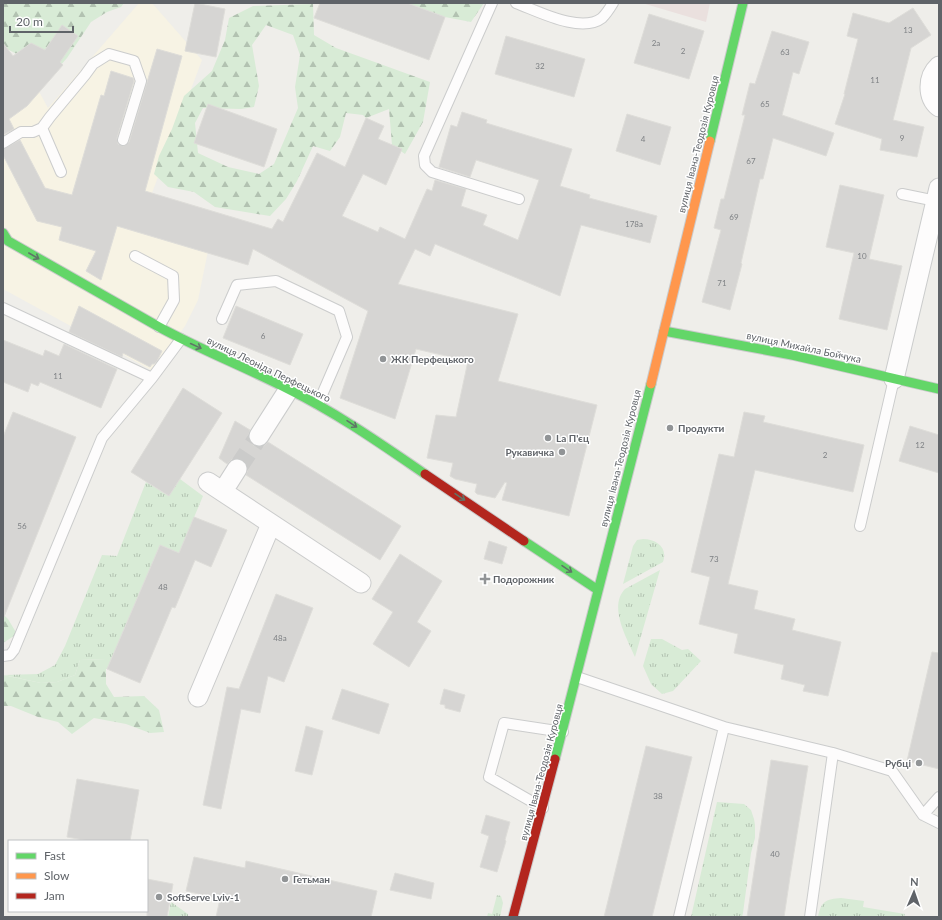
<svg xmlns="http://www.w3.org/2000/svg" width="942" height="920" viewBox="0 0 942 920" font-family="Lato,sans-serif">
<defs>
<pattern id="grass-tufts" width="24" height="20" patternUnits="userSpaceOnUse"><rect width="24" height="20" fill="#d8ebd6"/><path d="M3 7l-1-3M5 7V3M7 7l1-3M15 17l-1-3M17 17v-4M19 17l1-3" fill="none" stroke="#b2c2b1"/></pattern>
<pattern id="forest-firs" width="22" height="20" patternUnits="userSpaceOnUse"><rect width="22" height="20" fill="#d8ebd6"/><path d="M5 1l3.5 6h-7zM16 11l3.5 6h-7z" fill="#b2c2b1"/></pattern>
</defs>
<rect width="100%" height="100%" fill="#efeeea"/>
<path fill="#f7f3e4" d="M 139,3 L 152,3 L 202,60 L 152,193 L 215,217 L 198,300 L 185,326 L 153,371 L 3,289 L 3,67 L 22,60 L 48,108 Z"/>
<path fill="#eae0de" d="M 642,3 L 710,3 L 706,22 Z"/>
<path fill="url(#grass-tufts)" d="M 180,479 L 203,496 L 179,553 L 160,545 L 107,669 L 106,669 L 106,659 L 80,660 L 75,675 L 57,682 L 41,683 L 4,675 L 38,674 L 55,665 L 65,646 L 102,555 L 117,556 L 146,482 L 169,496 Z
M 643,539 C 657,539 668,548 663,562 L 623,584 L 633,546 L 637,540 Z
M 660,570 L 635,657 C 627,638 608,607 625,589 Z
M 651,639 L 662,639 L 682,650 L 688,649 L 701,661 L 673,691 L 662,694 L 651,684 L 643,666 Z
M 717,802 L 744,804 L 751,810 L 754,819 L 755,825 L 755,838 L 751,853 L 743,913 L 742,917 L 691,917 Z
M 497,895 L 501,896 L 503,903 L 500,917 L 487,917 L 488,913 L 492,914 Z
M 841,898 L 864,901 L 863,907 L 905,914 L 904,917 L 818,917 C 821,901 826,899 841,898 Z
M 171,902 L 188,914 L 188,917 L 168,917 Z"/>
<path fill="url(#forest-firs)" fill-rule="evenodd" d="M 3,3 L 124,3 L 121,7 L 107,12 L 91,22 L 67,58 L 54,73 L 7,49 L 3,46 Z
M 407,3 L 484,3 L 471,22 L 445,17 Z
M 313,4 L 314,35 L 336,48 L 430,82 L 423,122 L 405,154 L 392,145 L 389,109 L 366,118 L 363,115 L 346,113 L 340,137 L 330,151 L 313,146 L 297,181 L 286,199 L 270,216 L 215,207 L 194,192 L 168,187 L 154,174 L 159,156 L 172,129 L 184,96 L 212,71 L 225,40 L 229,18 L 253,6 ZM 266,25 L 293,35 L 300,55 L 295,87 L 298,108 L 274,164 L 259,174 L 228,167 L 198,153 L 195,123 L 203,108 L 241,109 L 254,107 L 259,86 L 252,45 Z
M 3,614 L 8,619 L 17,634 L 3,643 Z
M 106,659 L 106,684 L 114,697 L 144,696 L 159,710 L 164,732 L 150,733 L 126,724 L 94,718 L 72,734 L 58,722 L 38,717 L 11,706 L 3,706 L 3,675 L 41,683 L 57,682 L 75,675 L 80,660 Z"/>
<path fill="#d6d5d3" stroke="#deddd9" d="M 195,3 L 225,9 L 216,57 L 185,51 Z
M 320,3 L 407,3 L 445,17 L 429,60 L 314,18 Z
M 913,8 L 931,35 L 911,48 L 893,120 L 924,127 L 917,157 L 880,150 L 882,139 L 835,124 L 845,94 L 844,94 L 858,39 L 847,36 L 853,13 L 889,23 Z
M 649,14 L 704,31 L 689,79 L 634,63 Z
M 62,25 L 78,36 L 60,62 L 63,65 L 27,106 L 9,119 L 14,129 L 3,135 L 3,43 L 13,56 L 31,43 L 45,50 Z
M 772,31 L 809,42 L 799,74 L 793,72 L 782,115 L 834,133 L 826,156 L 773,138 L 763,179 L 760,179 L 741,263 L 742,264 L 730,310 L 702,302 L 721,230 L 714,228 L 721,199 L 724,199 L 745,115 L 742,115 L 750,83 L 755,84 Z
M 506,36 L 585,59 L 574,97 L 495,74 Z
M 157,49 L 182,56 L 145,191 L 272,229 L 278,219 L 283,222 L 317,153 L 345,167 L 366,118 L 384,126 L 378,139 L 402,149 L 386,185 L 363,174 L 342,216 L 378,232 L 380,227 L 405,239 L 427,189 L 432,191 L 435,180 L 466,189 L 461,206 L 487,215 L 483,225 L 518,240 L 539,180 L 476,160 L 470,177 L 439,167 L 451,125 L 457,127 L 462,112 L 487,120 L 486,123 L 572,149 L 560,186 L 590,195 L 589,198 L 657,216 L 650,243 L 581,225 L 560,296 L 435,244 L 430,256 L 415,249 L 398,284 L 518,314 L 498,381 L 597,405 L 569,516 L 502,500 L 507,483 L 505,482 L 495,498 L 477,494 L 475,492 L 477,484 L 455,479 L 450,476 L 453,463 L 427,458 L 436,415 L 456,417 L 468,361 L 416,349 L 395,419 L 340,398 L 368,311 L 253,249 L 248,265 L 117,226 L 101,280 L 86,271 L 96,251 L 59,240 L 62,227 L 37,221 L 3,155 L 3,149 L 20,140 L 45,188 L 72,195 L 101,95 L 104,96 L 111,71 L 133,78 L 134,81 L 117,138 L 118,144 L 124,146 L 129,142 Z
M 208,104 L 277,129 L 264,167 L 194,143 Z
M 627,114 L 671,127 L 660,165 L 616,151 Z
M 840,185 L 884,195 L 869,259 L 902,266 L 887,330 L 839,319 L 854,253 L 826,247 Z
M 79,306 L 162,351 L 157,361 L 154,364 L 152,364 L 150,367 L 123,353 L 122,357 L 69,332 Z
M 236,306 L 303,334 L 290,365 L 223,338 Z
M 3,340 L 43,356 L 45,350 L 59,356 L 64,344 L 117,369 L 101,408 L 40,382 L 38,386 L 31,383 L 28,392 L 3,382 Z
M 183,388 L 222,413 L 169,496 L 131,472 Z
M 13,412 L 76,437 L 4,617 L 3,437 Z
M 744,412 L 765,416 L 763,422 L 864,445 L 853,492 L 755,470 L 728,584 L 758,591 L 754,609 L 795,619 L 792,630 L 841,642 L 828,696 L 803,691 L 805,685 L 781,679 L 784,665 L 734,653 L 738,634 L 699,624 L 710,577 L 691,572 L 719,454 L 734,457 Z
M 235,421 L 250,430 L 248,436 L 249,441 L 253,445 L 259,447 L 264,446 L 268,442 L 401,526 L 380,560 L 246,475 L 248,469 L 247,464 L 243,460 L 237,458 L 232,459 L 227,464 L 219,458 Z
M 910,426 L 939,435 L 939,473 L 899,461 Z
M 194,517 L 227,530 L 211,567 L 195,560 L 175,608 L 172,607 L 140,683 L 107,669 L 160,545 L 179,553 Z
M 489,541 L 507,547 L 502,564 L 484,559 Z
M 400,554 L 442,581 L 417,622 L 431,631 L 409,667 L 373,644 L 393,612 L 372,599 Z
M 276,594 L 313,608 L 284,682 L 268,676 L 260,713 L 241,709 L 221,809 L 203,805 L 227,687 L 239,689 Z
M 932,652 L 939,653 L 939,769 L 907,761 Z
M 342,689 L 389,704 L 379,734 L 332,719 Z
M 444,689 L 465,695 L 460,712 L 445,708 L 445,705 L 440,704 Z
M 306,726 L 323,731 L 312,775 L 295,771 Z
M 646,746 L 692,757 L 652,917 L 604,917 Z
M 771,760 L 808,766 L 790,877 L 784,917 L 747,917 Z
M 77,779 L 139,790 L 130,841 L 89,841 L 67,837 Z
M 486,815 L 510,822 L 505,840 L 506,841 L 497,872 L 480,867 L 489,836 L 481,833 Z
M 194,857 L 245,868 L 246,861 L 377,891 L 371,917 L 216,917 L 220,899 L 186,891 Z
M 395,873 L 434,883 L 431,899 L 390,890 Z
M 147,879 L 173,884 L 167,917 L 147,917 Z"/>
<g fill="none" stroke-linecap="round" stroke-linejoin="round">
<path stroke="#cbcbca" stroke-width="19" stroke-dasharray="19 10" stroke-linecap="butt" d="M 237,469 L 259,436"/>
<defs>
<path id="lane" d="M 492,3 L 424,156 L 425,165 L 432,172 L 519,199
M 516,3 C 538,11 581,34 602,18 C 606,14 610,8 613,3
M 42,128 L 61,172
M 3,143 L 21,132 L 33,132 L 42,128 L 50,117 L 85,75 L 93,64 L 109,54 L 134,61 L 141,81 L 123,140
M 902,194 L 936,201
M 135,256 L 173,276 L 174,300 L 159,327
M 3,308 L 152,378 L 181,339
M 222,319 L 237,285 L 276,281 L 339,311 L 347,337 L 318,404
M 860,526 L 894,379
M 3,656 L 10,655 L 14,650 L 102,438 L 152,378
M 577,677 L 724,727 L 679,917
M 724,727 L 833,753 L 892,771 L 923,815 L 939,823
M 543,808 L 489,777 L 504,723 L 563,732
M 923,815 L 939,797
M 810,917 L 833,753"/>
<path id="street" d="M 939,66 C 927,77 927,97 939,107
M 894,379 L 939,188
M 259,436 L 289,389
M 208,482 L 361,583
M 223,491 L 237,469
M 198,697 L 271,524"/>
<path id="fast" d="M 710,141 L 743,3
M 3,233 L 8,241 L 159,327 C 201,350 245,367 288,389 C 337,413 381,444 425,474
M 664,331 L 792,355 L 939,389
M 524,541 L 598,590
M 555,759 L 651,384"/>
<path id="slow" d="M 651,384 L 710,141"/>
<path id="jam" d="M 425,474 L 524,541
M 513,917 L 555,759"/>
</defs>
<use href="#lane" stroke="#cbcccc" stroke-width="12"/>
<use href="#street" stroke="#cbcccc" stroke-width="21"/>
<use href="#fast" stroke="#cacacb" stroke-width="11"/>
<use href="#slow" stroke="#cacacb" stroke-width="11"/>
<use href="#jam" stroke="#cacacb" stroke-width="11"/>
<use href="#lane" stroke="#fdfcfc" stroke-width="10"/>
<use href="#street" stroke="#fdfcfc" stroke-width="19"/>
<use href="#fast" stroke="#63d668" stroke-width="9"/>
<use href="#slow" stroke="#ff974d" stroke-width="9"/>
<use href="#jam" stroke="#b3261e" stroke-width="9"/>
</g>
<defs><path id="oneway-shaft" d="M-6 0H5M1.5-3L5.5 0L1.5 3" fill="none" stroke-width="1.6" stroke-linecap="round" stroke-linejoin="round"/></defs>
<g stroke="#607468">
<use href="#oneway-shaft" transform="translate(34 256) rotate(30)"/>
<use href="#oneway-shaft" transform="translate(196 346) rotate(25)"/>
<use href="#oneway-shaft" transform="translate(352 424) rotate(34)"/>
<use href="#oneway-shaft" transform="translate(460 497) rotate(34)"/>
<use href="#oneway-shaft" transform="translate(567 569) rotate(34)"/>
</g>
<g fill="#919496" stroke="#fff" stroke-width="1.5">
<circle cx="383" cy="359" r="4"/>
<circle cx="670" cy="428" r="4"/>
<circle cx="548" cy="438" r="4"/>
<circle cx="562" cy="452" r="4"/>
<path d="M483 573h4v4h4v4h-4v4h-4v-4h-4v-4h4z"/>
<circle cx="919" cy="763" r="4"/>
<circle cx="285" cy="879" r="4"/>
<circle cx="159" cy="897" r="4"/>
</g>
<g text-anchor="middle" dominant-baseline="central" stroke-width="3" stroke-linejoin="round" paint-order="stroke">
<g font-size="8" fill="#7e8184">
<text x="908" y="30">13</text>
<text x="656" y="43">2а</text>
<text x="683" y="51">2</text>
<text x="785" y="52">63</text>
<text x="540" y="66">32</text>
<text x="875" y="80">11</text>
<text x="765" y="104">65</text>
<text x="902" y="138">9</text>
<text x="643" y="139">4</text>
<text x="751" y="161">67</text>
<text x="734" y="217">69</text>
<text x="634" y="224">178а</text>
<text x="862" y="256">10</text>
<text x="722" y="283">71</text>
<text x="263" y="336">6</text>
<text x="58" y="376">11</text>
<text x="920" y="445">12</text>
<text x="825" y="455">2</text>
<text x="22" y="526">56</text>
<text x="714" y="559">73</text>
<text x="163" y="587">48</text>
<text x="280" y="638">48а</text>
<text x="658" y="796">38</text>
<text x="775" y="854">40</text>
</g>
<g font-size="10" fill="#5f6368" stroke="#fff">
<text transform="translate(698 144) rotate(-76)">вулиця Івана-Теодозія Куровця</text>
<text transform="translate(804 347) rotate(12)">вулиця Михайла Бойчука</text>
<text transform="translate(269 369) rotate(26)">вулиця Леоніда Перфецького</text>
<text transform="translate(620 458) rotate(-76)">вулиця Івана-Теодозія Куровця</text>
<text transform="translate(541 772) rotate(-75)">вулиця Івана-Теодозія Куровця</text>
</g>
<g font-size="10" font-weight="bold" fill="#5f6368" stroke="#fff" text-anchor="start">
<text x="391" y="359">ЖК Перфецького</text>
<text x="678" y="428">Продукти</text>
<text x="556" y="438">La П'єц</text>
<text x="554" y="452" text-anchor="end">Рукавичка</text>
<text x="493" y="579">Подорожник</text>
<text x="911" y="763" text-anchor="end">Рубці</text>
<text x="293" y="879">Гетьман</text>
<text x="167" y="897">SoftServe Lviv-1</text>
</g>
</g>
<rect width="942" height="920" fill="none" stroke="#5f6368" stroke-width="8"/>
<rect x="8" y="840" width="140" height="72" fill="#ffffff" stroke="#bfc1c3"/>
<rect x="16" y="853" width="20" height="6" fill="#63d668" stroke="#bfc1c3"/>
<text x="44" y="860" font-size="12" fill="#5f6368">Fast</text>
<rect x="16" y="873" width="20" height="6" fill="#ff974d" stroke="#bfc1c3"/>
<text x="44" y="880" font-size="12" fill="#5f6368">Slow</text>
<rect x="16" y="893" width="20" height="6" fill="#b3261e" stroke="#bfc1c3"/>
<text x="44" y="900" font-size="12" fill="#5f6368">Jam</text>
<g transform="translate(914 892) rotate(2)" stroke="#ffffff" stroke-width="3" paint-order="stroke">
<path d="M0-3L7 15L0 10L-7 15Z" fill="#5f6368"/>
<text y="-6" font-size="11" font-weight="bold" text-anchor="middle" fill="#5f6368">N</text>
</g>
<path d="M10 26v6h63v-6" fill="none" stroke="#5f6368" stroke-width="2"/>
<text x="16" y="26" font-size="12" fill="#5f6368" stroke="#ffffff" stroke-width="3" paint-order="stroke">20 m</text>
</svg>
